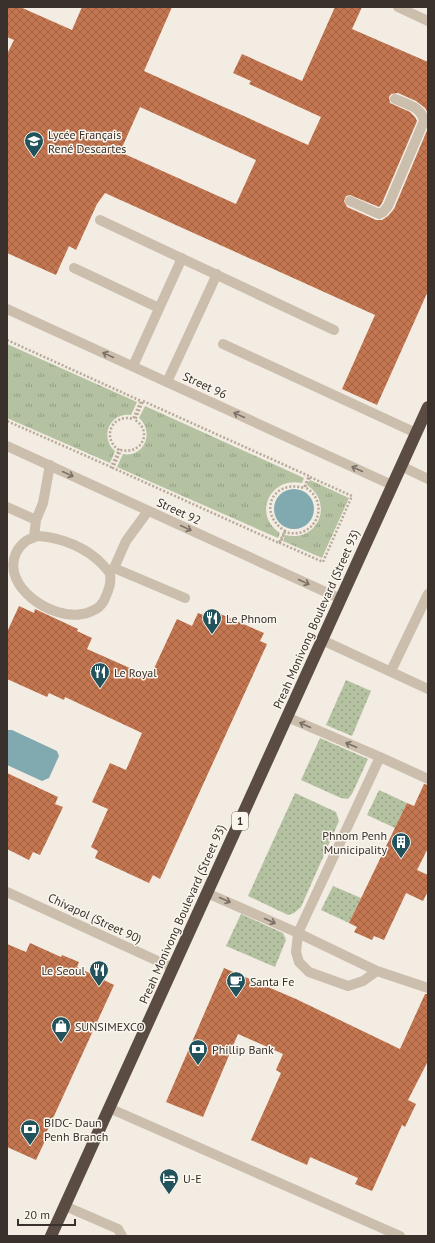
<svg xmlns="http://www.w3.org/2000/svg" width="435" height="1243" viewBox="0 0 435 1243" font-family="'PT Sans',sans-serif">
<defs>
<pattern id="grass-dots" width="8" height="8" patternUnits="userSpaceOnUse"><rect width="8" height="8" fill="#b4c2a1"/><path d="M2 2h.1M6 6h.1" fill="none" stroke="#939e83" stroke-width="1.8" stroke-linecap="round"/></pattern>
<pattern id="park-tufts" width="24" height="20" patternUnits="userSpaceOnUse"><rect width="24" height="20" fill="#b4c2a1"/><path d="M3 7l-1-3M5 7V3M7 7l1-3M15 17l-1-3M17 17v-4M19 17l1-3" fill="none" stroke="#939e83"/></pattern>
<pattern id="building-cross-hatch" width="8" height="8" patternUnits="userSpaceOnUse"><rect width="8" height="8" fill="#c37650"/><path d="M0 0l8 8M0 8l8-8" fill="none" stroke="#9f6143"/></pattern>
</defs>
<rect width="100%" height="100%" fill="#f3ece2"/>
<path fill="url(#grass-dots)" d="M 346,680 L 371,691 L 352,736 L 326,725 Z
M 320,738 L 368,759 L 352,794 L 348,799 L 341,798 L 301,780 Z
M 379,790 L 407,803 L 395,828 L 367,815 Z
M 295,793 L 336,812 L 339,821 L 301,907 L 294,913 L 288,915 L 248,896 Z
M 333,886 L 361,898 L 349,923 L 321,910 Z
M 241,914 L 283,933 L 286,940 L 275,967 L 226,946 Z"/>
<path fill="url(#park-tufts)" d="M 7,344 L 137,402 L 131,415 C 110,412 99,437 115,451 L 110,463 L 7,418 Z
M 145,406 L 304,478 L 302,483 C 270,476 252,515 280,533 L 278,538 L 117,467 L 123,454 C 144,458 155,432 139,418 Z
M 310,480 L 349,498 L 322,558 L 283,541 L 285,535 C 317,543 335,504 307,485 Z"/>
<path fill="#81aab0" d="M274 509a20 20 0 1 1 40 0a20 20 0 1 1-40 0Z
M 7,730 L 12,730 L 57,751 L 59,756 L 49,778 L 42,781 L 7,765 Z"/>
<path fill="url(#building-cross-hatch)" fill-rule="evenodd" d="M 7,7 L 20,7 L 72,30 L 82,7 L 172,7 L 144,71 L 308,145 L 321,117 L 249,84 L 251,81 L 233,73 L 242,54 L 302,81 L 335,7 L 362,7 L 352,29 L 428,62 L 428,113 L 425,108 L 416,101 L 398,93 L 391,94 L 389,97 L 390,103 L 410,112 L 415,117 L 417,121 L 382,203 L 379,207 L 350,195 L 346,196 L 344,201 L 347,207 L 376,220 L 382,220 L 388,216 L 394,209 L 428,128 L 428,291 L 377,405 L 342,389 L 375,315 L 105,193 L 97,204 L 76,250 L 69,246 L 56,275 L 7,253 L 7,54 L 14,40 L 7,37 ZM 140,107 L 256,160 L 236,204 L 120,152 Z
M 19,606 L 34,613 L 35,609 L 78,629 L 77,631 L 92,638 L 87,649 L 150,677 L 177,619 L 192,626 L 198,613 L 206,616 L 209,609 L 264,633 L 260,641 L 267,644 L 160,879 L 153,875 L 149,883 L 95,858 L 98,851 L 91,847 L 108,809 L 92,802 L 110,763 L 126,770 L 142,733 L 65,697 L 64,700 L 49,693 L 47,697 L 7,679 L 7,632 Z
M 7,773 L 58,797 L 55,804 L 63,807 L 40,855 L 33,852 L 29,860 L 7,849 Z
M 424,784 L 428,785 L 428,848 L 417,870 L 428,875 L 428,891 L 423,901 L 406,893 L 384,940 L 374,936 L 372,940 L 354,932 L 357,927 L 349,923 L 407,803 L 414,806 Z
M 30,943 L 61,957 L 62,955 L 79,962 L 77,967 L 114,985 L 43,1140 L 45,1141 L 36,1160 L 7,1147 L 7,944 L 26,952 Z
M 224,968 L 296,999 L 400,1049 L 425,994 L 428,994 L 428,1061 L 408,1100 L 416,1104 L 405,1127 L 402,1125 L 372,1191 L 355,1184 L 358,1178 L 310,1157 L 307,1165 L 251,1140 L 281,1073 L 276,1070 L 283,1054 L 238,1034 L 203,1117 L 166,1102 Z"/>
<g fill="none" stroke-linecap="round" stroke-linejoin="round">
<path stroke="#b7a897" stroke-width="2.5" stroke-dasharray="2 2" stroke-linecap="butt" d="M 7,340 L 141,401 L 133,419 C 112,413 101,438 119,450 L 111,467 L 7,421
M 143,401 L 309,476 L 304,488 C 272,479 257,513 285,531 L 279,543 L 113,468 L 121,450 C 142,455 153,431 135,420 Z
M 310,477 L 352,496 L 323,562 L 280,543 L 285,532 C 315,541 332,503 305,487 Z"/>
<path stroke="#cbbead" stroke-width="10" d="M 350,201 L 379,214 L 383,212 L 388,206 L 424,121 C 422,107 406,104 395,99
M 100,220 L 334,330
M 74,268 L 159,308
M 223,344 L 416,433
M 133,366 L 182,258
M 167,382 L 217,274
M 401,466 L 428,479
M 7,507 L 36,520
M 37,536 C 61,537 88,548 104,566 C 106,569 109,571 110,574 C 111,580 110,586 108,591 C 105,599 102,607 94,610 C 90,612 86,614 82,614 C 52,620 1,587 16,553 C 18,549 22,544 26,541 C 29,539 33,538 37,536 Z
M 34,537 L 36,520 L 43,503 L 50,465
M 114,568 L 185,598
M 110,571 L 114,568 L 126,541 L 148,511
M 322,640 L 428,689
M 391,671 L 428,594
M 287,717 L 380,757 L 428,779
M 207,893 L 298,933 L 377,971 L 428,988
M 377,971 L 363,981 L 348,986 L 309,972 L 299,962 L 296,952 L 298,933 L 380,757
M 109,1108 L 400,1236
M 65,1206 L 118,1229 L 122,1236"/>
<path stroke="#cbbead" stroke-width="10" d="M 398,7 L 428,21
M 7,309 L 392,485
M 7,446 L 341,599
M 7,892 L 173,968"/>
<path stroke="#5b4c43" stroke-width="12" d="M 51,1236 L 428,407"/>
</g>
<defs><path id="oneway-shaft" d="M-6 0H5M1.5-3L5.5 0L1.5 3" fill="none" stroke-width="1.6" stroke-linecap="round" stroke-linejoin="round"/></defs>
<g stroke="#7b7066">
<use href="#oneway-shaft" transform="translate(108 355) rotate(-155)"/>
<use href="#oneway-shaft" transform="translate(239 415) rotate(-155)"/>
<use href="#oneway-shaft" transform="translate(357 469) rotate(-155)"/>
<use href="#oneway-shaft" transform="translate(68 474) rotate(25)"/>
<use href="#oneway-shaft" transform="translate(186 528) rotate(25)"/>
<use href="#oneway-shaft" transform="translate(304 582) rotate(25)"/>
<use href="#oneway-shaft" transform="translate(305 725) rotate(-156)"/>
<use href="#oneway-shaft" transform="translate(351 745) rotate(-157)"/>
<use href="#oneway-shaft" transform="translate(225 900) rotate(24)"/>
<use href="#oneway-shaft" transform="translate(270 921) rotate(24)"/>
</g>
<defs>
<symbol id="school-pin" viewBox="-11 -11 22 30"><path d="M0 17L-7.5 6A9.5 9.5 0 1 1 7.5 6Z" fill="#22525b" stroke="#faf6ee"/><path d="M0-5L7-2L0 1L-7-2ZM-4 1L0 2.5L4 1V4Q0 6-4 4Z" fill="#fff"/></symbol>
<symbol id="restaurant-pin" viewBox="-11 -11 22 30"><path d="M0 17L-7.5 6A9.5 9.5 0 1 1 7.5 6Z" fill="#22525b" stroke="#faf6ee"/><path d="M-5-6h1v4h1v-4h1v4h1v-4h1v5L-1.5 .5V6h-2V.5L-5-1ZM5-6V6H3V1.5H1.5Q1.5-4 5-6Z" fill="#fff"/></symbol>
<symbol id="building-pin" viewBox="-11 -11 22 30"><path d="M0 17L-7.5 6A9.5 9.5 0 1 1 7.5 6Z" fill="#22525b" stroke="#faf6ee"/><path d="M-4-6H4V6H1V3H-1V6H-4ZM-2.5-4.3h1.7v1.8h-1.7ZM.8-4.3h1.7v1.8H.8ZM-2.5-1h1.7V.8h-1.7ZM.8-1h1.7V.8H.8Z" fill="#fff"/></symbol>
<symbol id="cafe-pin" viewBox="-11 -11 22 30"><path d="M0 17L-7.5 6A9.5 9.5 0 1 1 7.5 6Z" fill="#22525b" stroke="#faf6ee"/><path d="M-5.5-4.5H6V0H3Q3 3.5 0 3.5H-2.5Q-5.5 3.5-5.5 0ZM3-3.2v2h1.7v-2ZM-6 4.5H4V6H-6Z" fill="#fff"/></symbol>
<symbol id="shop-pin" viewBox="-11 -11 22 30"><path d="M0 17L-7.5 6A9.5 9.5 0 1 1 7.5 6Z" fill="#22525b" stroke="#faf6ee"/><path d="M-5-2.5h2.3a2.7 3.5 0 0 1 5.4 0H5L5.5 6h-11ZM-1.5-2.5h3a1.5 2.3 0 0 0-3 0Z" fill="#fff"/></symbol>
<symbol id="bank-pin" viewBox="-11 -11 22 30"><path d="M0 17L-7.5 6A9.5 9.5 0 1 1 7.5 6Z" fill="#22525b" stroke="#faf6ee"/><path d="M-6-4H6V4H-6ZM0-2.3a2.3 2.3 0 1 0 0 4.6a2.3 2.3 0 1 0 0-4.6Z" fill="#fff"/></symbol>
<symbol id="hotel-pin" viewBox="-11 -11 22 30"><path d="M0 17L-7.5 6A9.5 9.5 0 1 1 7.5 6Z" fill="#22525b" stroke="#faf6ee"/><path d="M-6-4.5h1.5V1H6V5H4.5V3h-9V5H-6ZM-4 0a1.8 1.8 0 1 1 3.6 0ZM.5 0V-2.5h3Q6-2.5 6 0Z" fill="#fff"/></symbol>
</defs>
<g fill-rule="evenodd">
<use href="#school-pin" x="23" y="130" width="22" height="30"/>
<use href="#restaurant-pin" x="201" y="607" width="22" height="30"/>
<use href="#restaurant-pin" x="89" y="661" width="22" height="30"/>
<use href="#building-pin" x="390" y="831" width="22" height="30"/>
<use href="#restaurant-pin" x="88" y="959" width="22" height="30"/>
<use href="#cafe-pin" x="225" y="970" width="22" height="30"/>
<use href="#shop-pin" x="50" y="1015" width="22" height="30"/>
<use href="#bank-pin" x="187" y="1038" width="22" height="30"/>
<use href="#bank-pin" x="19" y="1118" width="22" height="30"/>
<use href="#hotel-pin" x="158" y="1167" width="22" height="30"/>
</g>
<g text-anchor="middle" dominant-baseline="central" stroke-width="3" stroke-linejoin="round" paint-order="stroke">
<rect fill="#faf6ee" stroke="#746c66" stroke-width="1" x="232" y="812" width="16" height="18" rx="3"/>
<g font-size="11" font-weight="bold" fill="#3a312c">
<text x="240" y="821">1</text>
</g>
<g font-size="12" fill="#3a312c" stroke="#faf6ee" text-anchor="start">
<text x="48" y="134">Lycée Français<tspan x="48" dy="14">René Descartes</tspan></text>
<text x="226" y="618">Le Phnom</text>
<text x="114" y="672">Le Royal</text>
<text x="387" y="835" text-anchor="end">Phnom Penh<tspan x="387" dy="14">Municipality</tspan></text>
<text x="85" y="970" text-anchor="end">Le Seoul</text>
<text x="250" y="981">Santa Fe</text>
<text x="75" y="1026">SUNSIMEXCO</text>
<text x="212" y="1049">Phillip Bank</text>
<text x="44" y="1122">BIDC- Daun<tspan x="44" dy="14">Penh Branch</tspan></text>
<text x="183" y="1178">U-E</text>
</g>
<g font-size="12" fill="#3a312c" stroke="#faf6ee">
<text transform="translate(205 385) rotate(25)">Street 96</text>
<text transform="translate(179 511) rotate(25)">Street 92</text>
<text transform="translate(316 619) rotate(-66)">Preah Monivong Boulevard (Street 93)</text>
<text transform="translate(182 914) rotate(-66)">Preah Monivong Boulevard (Street 93)</text>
<text transform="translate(95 918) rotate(25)">Chivapol (Street 90)</text>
</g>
</g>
<rect width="435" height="1243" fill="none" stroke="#3a312c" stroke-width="16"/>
<path d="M18 1219v6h57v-6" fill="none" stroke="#3a312c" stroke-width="2"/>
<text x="24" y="1219" font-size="12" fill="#3a312c" stroke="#faf6ee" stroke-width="3" paint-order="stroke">20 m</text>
</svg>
